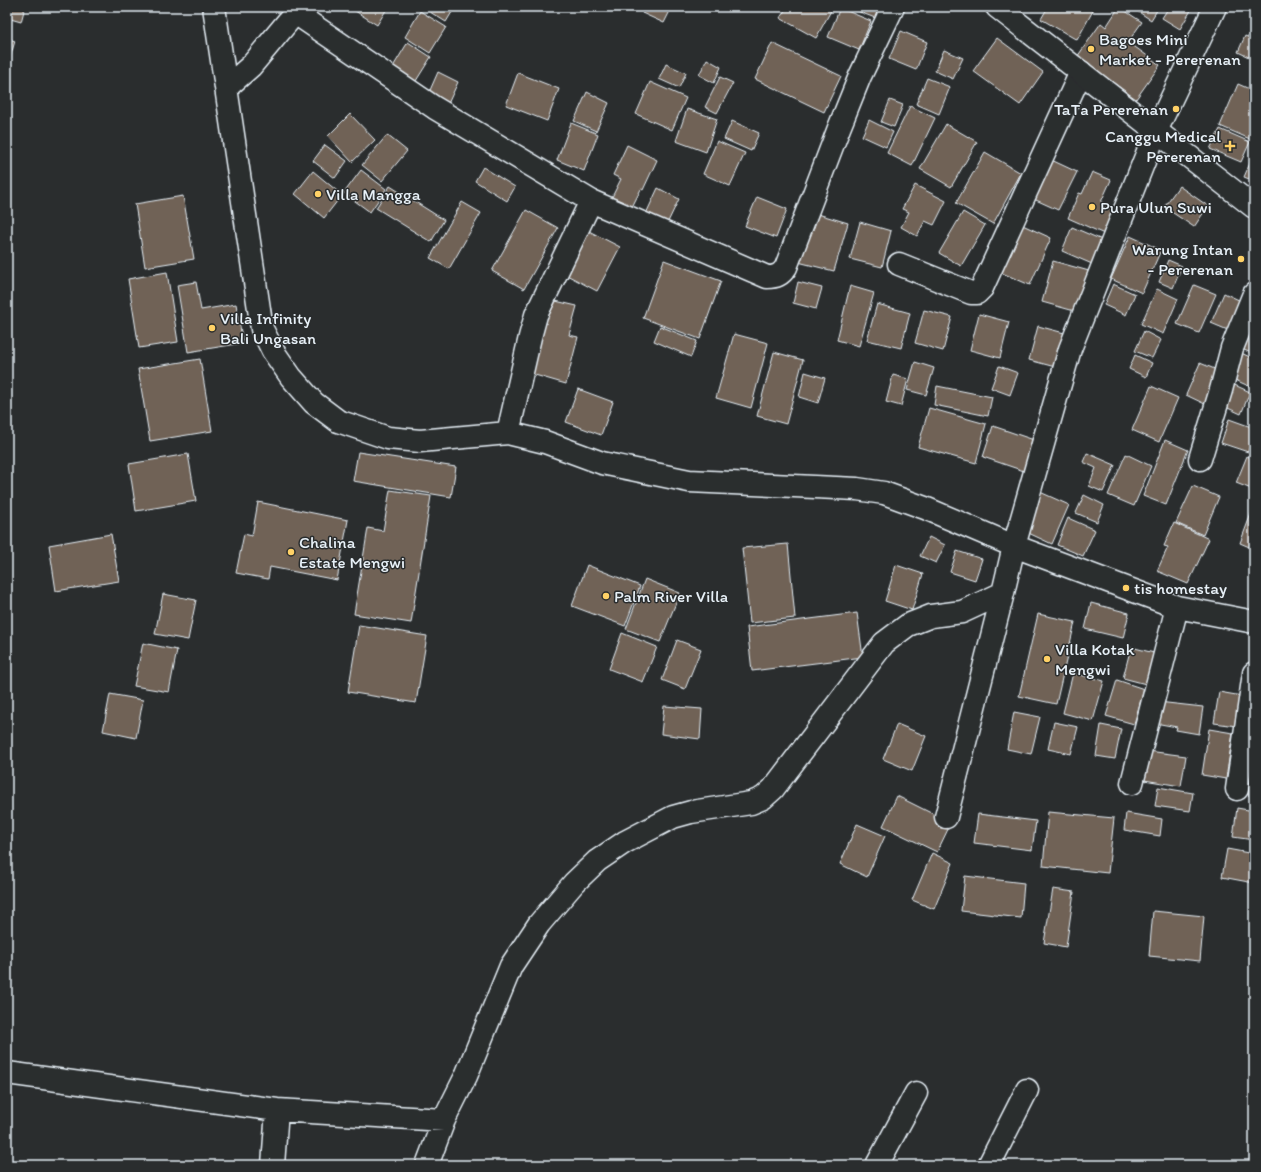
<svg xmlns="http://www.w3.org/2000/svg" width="1261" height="1172" viewBox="0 0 1261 1172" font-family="Itim,sans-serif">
<rect width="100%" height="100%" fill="#2a2d2e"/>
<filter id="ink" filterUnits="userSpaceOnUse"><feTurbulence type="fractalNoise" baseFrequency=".025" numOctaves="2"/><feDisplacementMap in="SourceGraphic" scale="8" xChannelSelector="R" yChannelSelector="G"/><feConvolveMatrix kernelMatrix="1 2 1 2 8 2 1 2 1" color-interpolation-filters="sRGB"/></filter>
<g filter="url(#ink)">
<path fill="#706256" stroke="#e8f1f8" d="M 7,7 L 25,7 L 21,22 L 7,18 Z
M 349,7 L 388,7 L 377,25 Z
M 422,7 L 455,7 L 446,22 Z
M 645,7 L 666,7 L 671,9 L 664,23 L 642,13 Z
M 787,7 L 833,7 L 816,38 L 780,18 Z
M 847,7 L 879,7 L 875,18 Z
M 1048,7 L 1095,7 L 1077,40 L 1041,19 Z
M 1119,7 L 1142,22 L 1128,42 L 1160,65 L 1136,99 L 1077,57 L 1101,23 L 1106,27 Z
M 1131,7 L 1159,7 L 1151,20 Z
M 1169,7 L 1193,7 L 1180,29 L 1162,18 Z
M 840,8 L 871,21 L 859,50 L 828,37 Z
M 420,11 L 446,27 L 430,53 L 405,37 Z
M 901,31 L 927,42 L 916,70 L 889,59 Z
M 1245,36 L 1254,40 L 1253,59 L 1238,52 Z
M 7,38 L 15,41 L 7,68 Z
M 997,38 L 1043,72 L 1020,105 L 973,71 Z
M 408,42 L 431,57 L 414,84 L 391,70 Z
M 772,43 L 841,76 L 824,112 L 755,79 Z
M 944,50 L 963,58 L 953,79 L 935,71 Z
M 707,59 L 721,67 L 714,83 L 699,75 Z
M 666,64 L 686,73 L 679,88 L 659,79 Z
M 438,72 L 458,82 L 447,106 L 427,97 Z
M 518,73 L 559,89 L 547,121 L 506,105 Z
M 720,77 L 733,83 L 717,113 L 705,107 Z
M 927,78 L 950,87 L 939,114 L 916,104 Z
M 650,82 L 686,98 L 672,130 L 636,114 Z
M 1238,84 L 1254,91 L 1254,131 L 1250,139 L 1220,126 Z
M 587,92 L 609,103 L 596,131 L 574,121 Z
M 890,100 L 903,105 L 894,127 L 881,122 Z
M 910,106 L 935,118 L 912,166 L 887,153 Z
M 687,109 L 717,119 L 706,152 L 676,141 Z
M 350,114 L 375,140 L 352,162 L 328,136 Z
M 869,120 L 893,132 L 886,147 L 862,136 Z
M 732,121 L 759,133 L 751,151 L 724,139 Z
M 571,123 L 598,134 L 584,171 L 557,160 Z
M 946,124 L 977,142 L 951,187 L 920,169 Z
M 1220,129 L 1250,142 L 1241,162 L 1210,149 Z
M 387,135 L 407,151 L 382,181 L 362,165 Z
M 717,141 L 745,153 L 730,186 L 703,174 Z
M 325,145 L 347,161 L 335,178 L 313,161 Z
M 627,145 L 657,160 L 643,190 L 641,189 L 630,211 L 610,201 L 621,179 L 613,175 Z
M 985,152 L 1021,173 L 993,224 L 956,203 Z
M 1254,154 L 1254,181 L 1244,177 Z
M 1045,157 L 1077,172 L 1058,210 L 1027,196 Z
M 483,167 L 515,187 L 507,201 L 475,181 Z
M 361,170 L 386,189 L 370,212 L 344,193 Z
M 313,171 L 342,195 L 324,218 L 295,194 Z
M 1092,172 L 1111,180 L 1101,202 L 1122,212 L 1111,237 L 1068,218 L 1079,193 L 1082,194 Z
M 915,185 L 946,201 L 934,225 L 925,221 L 917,236 L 901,227 L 909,212 L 902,209 Z
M 390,186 L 444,220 L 431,242 L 376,208 Z
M 1179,186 L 1208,206 L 1194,227 L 1164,207 Z
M 658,188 L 679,199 L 665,228 L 644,218 Z
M 183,196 L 194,259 L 145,267 L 135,204 Z
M 757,197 L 787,209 L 776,238 L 745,226 Z
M 462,202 L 481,213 L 449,269 L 430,258 Z
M 526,210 L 558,228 L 524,289 L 492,271 Z
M 811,212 L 848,223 L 834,271 L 798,262 Z
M 963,212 L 985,225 L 961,266 L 939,253 Z
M 860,222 L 891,231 L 882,267 L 850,259 Z
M 1016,222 L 1051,238 L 1030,285 L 995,270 Z
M 1072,227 L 1109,243 L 1099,267 L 1062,251 Z
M 583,228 L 620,247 L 597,291 L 561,272 Z
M 1130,236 L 1161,250 L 1142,293 L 1111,279 Z
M 664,260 L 721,281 L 700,339 L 643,318 Z
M 1168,260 L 1182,266 L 1173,288 L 1159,282 Z
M 1053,261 L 1089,271 L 1078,312 L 1042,302 Z
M 167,272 L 178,342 L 139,348 L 128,279 Z
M 196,282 L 201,310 L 236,304 L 243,343 L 188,352 L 177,285 Z
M 798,282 L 822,288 L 816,309 L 793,303 Z
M 1113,284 L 1135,294 L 1126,315 L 1104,305 Z
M 1194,285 L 1216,294 L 1199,333 L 1177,324 Z
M 850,286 L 874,293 L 859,346 L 837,340 Z
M 1157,289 L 1178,299 L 1163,334 L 1141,324 Z
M 1224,293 L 1243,302 L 1230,331 L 1211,323 Z
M 547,299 L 577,306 L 569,335 L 578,337 L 566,384 L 528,373 Z
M 877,304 L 910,313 L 901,348 L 867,340 Z
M 924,310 L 952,317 L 943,351 L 915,343 Z
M 979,314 L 1009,322 L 1000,358 L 970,350 Z
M 1244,322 L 1254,327 L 1254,354 L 1234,346 Z
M 660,326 L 697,341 L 691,357 L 654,341 Z
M 1038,326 L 1068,334 L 1059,368 L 1029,360 Z
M 1144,331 L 1161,340 L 1152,358 L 1135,351 Z
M 734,334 L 768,343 L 751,408 L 716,398 Z
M 1237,351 L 1254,359 L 1254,382 L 1251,387 L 1226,376 Z
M 774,352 L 803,360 L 786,424 L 757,416 Z
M 1135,355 L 1152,363 L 1146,377 L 1129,369 Z
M 200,359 L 212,431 L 150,441 L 138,369 Z
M 915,362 L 934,368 L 926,395 L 907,390 Z
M 1200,363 L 1222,372 L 1207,405 L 1186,395 Z
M 999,366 L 1018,373 L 1010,395 L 991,388 Z
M 805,372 L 825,378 L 818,403 L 799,397 Z
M 893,375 L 908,379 L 901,406 L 886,402 Z
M 1228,382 L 1250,392 L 1241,414 L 1219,404 Z
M 937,386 L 992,397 L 988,416 L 934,405 Z
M 1151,386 L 1178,398 L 1159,442 L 1132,430 Z
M 578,389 L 613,402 L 601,435 L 566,422 Z
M 929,408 L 986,424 L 976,463 L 918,447 Z
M 1229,419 L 1254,428 L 1254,433 L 1248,452 L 1221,443 Z
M 993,426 L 1034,440 L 1024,471 L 983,457 Z
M 1165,440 L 1188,450 L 1166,505 L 1143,496 Z
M 358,452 L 456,467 L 451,497 L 353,481 Z
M 1087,453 L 1115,465 L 1103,492 L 1089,486 L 1096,468 L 1083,462 Z
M 188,454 L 196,501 L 136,511 L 129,464 Z
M 1126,454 L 1151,466 L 1134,506 L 1108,495 Z
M 1247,456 L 1254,459 L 1254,490 L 1236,483 Z
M 1193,486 L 1219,497 L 1203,535 L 1176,523 Z
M 390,490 L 431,496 L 411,623 L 354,614 L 368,528 L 383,531 Z
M 1040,492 L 1069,505 L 1052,544 L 1022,530 Z
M 1084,495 L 1104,505 L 1097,522 L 1076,513 Z
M 258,502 L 348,520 L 337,580 L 270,567 L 268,579 L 236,573 L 244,534 L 252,536 Z
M 1254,506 L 1254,549 L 1240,543 Z
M 1068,518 L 1095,530 L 1083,556 L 1057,545 Z
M 1174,523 L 1209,539 L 1188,584 L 1157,571 L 1168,547 L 1164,546 Z
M 111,534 L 119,581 L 56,591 L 49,545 Z
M 929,537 L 945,545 L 936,563 L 920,556 Z
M 788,544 L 795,618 L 750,623 L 742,548 Z
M 957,551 L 982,559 L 975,580 L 950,572 Z
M 587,565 L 640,586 L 625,626 L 572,606 Z
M 896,565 L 923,574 L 912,610 L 885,601 Z
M 645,579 L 680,593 L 660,642 L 626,629 Z
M 163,594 L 196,600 L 188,640 L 155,634 Z
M 1091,603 L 1129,613 L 1123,638 L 1085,629 Z
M 857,613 L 863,657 L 752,671 L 747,627 Z
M 1038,614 L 1075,622 L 1056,704 L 1019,696 Z
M 359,625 L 427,636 L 416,703 L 348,692 Z
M 622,633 L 657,647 L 643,682 L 609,669 Z
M 677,640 L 701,649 L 685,689 L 662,680 Z
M 143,643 L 177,650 L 169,692 L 134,686 Z
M 1131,647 L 1154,653 L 1146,684 L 1123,678 Z
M 1073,673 L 1104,681 L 1093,721 L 1063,713 Z
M 1117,680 L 1144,689 L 1134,724 L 1106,716 Z
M 1219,692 L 1242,696 L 1237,726 L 1214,723 Z
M 110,694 L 143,700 L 136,738 L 103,731 Z
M 1158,702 L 1203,707 L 1199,734 L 1176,730 L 1177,727 L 1155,723 Z
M 664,706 L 702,709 L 700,739 L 661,734 Z
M 1014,712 L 1040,717 L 1031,754 L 1007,749 Z
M 1054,722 L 1078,727 L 1071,754 L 1048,749 Z
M 897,724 L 926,736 L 912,771 L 883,759 Z
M 1101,725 L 1121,729 L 1115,759 L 1096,756 Z
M 1209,729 L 1233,733 L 1226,779 L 1202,775 Z
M 1148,751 L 1186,756 L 1181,786 L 1144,780 Z
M 1254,761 L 1254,796 L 1248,795 Z
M 1158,787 L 1193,793 L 1190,811 L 1155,806 Z
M 897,796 L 951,823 L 937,852 L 883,826 Z
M 1237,808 L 1254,811 L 1254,840 L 1233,837 Z
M 1048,812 L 1114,818 L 1108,873 L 1043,866 Z
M 1126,813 L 1162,819 L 1160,836 L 1124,830 Z
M 978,814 L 1036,821 L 1032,850 L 974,843 Z
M 857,824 L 885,836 L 867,877 L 840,864 Z
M 1227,849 L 1254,854 L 1254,883 L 1222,877 Z
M 932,853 L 953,863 L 934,909 L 912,900 Z
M 965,876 L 1024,883 L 1021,918 L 961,911 Z
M 1053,889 L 1074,892 L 1066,947 L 1044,943 Z
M 1153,911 L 1204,916 L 1200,961 L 1149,956 Z"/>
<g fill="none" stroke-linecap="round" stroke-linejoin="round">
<defs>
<path id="minor" d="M 214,7 L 262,329 L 273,351 L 291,377 L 314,403 L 338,421 L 388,438 L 420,441 L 508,433 L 545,442 L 602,463 L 689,481 L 857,489 L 884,493 L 925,508 L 1014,546 L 1177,607 L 1254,622
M 295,13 L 435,108 L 591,201 L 767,277 C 776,277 781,275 786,267 L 839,128 L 860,76 L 893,7
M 226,88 L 251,66 L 300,7
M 899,264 L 971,293 L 977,293 L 982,288 L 1081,72
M 508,433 L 530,337 L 536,315 L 591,201
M 1200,459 L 1221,390 L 1232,348 L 1254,294
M 1132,783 L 1177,607
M 1237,789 L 1254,673
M 946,817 L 1003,593 L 1014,546 L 1070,349 L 1156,131 L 1215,7
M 7,1073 L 277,1110 L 444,1120
M 273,1165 L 277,1110
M 427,1165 L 444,1120 L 466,1076 L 511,966 L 539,924 L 574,883 L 597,861 L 625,842 L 673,817 L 691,812 L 751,803 L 763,798 L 773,789 L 884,643 L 908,625 L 931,616 L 962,612 L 1003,593
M 877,1165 L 916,1093
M 989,1165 L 1027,1090"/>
<path id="tertiary" d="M 997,7 L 1254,207"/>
</defs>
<use href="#minor" stroke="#e8f1f8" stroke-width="25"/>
<use href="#tertiary" stroke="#e8f1f8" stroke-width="25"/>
<use href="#minor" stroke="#2a2d2e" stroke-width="22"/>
<use href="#tertiary" stroke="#2a2d2e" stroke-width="22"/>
</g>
</g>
<g fill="#ffd166" stroke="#2a2d2e" stroke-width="1.5">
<circle cx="1091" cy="49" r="4"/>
<circle cx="1176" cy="109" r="4"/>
<path d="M1228 140h4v4h4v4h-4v4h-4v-4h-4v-4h4z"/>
<circle cx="318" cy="194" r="4"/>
<circle cx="1092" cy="207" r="4"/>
<circle cx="1241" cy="259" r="4"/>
<circle cx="212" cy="328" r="4"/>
<circle cx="291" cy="552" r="4"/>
<circle cx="1126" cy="588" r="4"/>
<circle cx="606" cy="596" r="4"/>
<circle cx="1047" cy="659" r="4"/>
</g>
<g text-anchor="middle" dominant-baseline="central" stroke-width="3" stroke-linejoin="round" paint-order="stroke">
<g font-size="17" fill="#e8f1f8" stroke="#2a2d2e" text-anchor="start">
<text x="1099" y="39">Bagoes Mini<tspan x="1099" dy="20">Market - Pererenan</tspan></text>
<text x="1168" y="109" text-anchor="end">TaTa Pererenan</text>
<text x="1221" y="136" text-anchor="end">Canggu Medical<tspan x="1221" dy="20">Pererenan</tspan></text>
<text x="326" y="194">Villa Mangga</text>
<text x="1100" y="207">Pura Ulun Suwi</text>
<text x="1233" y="249" text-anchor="end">Warung Intan<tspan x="1233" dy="20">- Pererenan</tspan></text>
<text x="220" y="318">Villa Infinity<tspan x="220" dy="20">Bali Ungasan</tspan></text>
<text x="299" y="542">Chalina<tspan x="299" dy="20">Estate Mengwi</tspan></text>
<text x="1134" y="588">tis homestay</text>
<text x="614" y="596">Palm River Villa</text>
<text x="1055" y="649">Villa Kotak<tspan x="1055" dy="20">Mengwi</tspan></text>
</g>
</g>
<rect width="1261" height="1172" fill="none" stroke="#2a2d2e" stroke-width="24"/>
<rect x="12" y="12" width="1237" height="1148" fill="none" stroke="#e8f1f8" stroke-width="1.5" filter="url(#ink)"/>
</svg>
